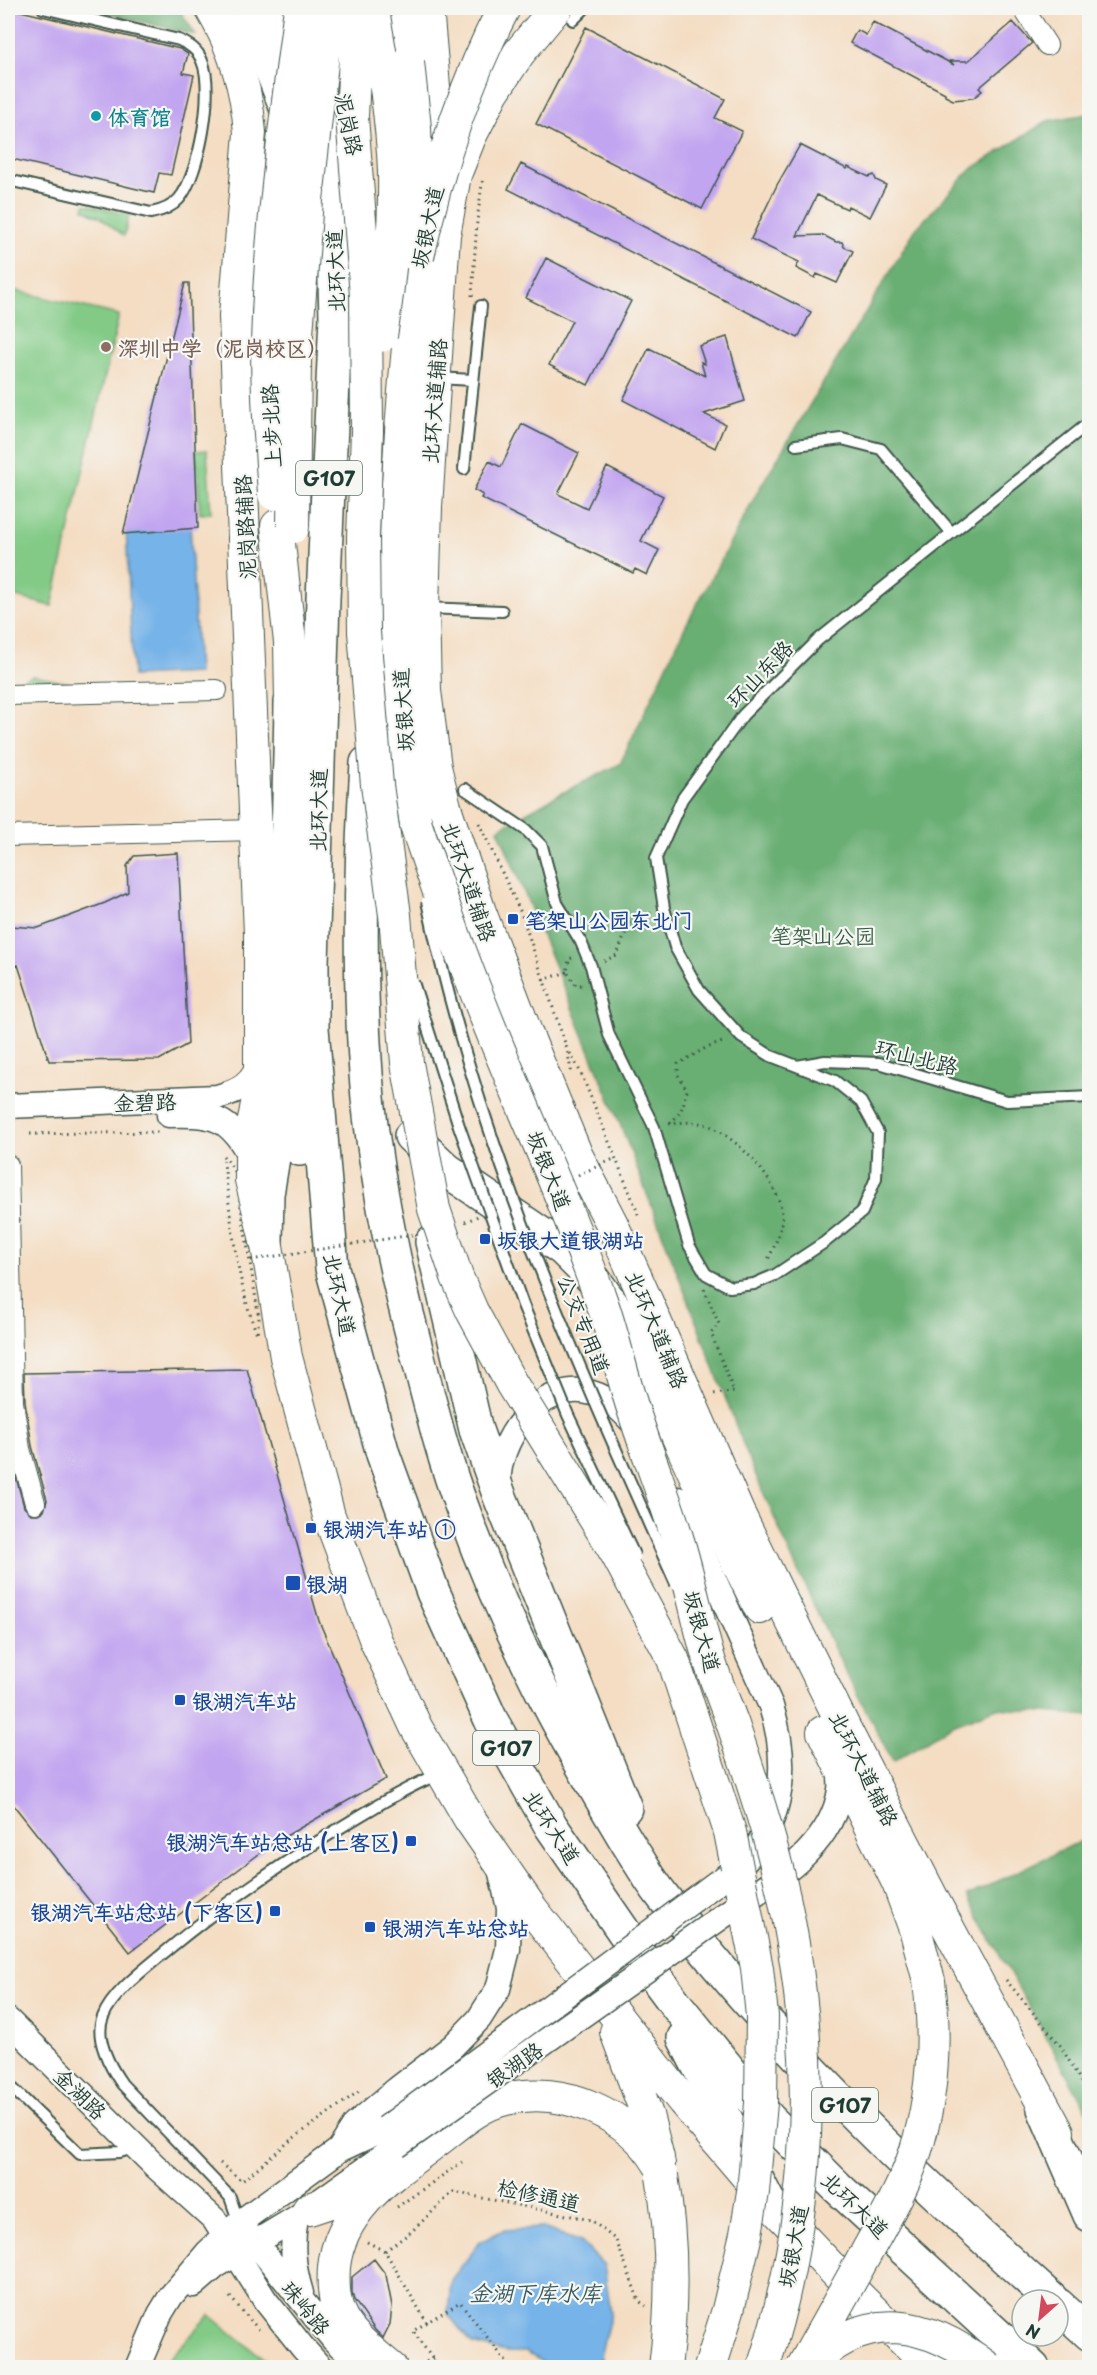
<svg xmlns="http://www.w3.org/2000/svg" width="1097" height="2375" viewBox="0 0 1097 2375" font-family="'Playpen Sans','LXGW WenKai TC',sans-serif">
<rect width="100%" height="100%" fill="#f6f6f2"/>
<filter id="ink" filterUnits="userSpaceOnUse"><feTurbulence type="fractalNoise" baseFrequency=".0167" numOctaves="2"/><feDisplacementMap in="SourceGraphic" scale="12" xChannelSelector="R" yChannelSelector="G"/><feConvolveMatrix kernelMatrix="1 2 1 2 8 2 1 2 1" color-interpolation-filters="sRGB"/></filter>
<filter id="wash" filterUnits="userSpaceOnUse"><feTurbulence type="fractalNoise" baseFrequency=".008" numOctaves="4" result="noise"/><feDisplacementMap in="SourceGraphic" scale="24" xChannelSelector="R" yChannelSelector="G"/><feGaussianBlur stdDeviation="1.35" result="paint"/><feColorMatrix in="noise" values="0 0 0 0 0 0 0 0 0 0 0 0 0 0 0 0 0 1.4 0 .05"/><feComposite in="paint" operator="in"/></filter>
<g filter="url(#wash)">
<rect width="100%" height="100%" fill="#f4ddc2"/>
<path fill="#82ca86" stroke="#50845d" stroke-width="1.5" d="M 85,204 L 129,215 L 124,236 L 100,217 L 84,209 Z
M 8,289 L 119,315 L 52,606 L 8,595 Z
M 207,450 L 211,513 L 200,514 L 196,451 Z
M 32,676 L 35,676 L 69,683 L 8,686 Z
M 210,2315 L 274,2367 L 161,2367 Z"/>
<path fill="#69ae73" stroke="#447654" stroke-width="1.5" d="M 86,8 L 178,8 L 196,35 Z
M 1089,114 L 1089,1716 L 997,1708 L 950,1726 L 893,1762 L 843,1667 L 794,1563 L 750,1462 L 622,1129 L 498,829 L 556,796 L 620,764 L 686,625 L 759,489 L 915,230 L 970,170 L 1047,121 Z
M 1089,1837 L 1090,1837 L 1089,2114 L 967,1896 Z"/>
<path fill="#76b3e8" stroke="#4a788e" stroke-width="1.5" d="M 190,523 L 198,673 L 133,676 L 126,527 Z
M 543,2228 L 581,2242 L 604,2265 L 611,2313 L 600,2357 L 606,2367 L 550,2367 L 526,2352 L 505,2352 L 472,2344 L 448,2314 L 451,2280 L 480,2242 L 503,2230 Z"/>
<g id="blocks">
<path fill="#c2a5f0" d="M 8,8 L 180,49 L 188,54 L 183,73 L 194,75 L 171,175 L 159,173 L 154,193 L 8,158 Z
M 873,22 L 954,65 L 950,61 L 968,61 L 1013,22 L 1032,43 L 979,88 L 982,91 L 973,98 L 953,100 L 945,96 L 945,93 L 850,43 L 857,30 L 866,35 Z
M 586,27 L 725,99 L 715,118 L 742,131 L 702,209 L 536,124 Z
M 800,145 L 847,169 L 848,167 L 869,177 L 874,175 L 876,180 L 886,185 L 870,217 L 848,206 L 847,209 L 817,195 L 797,236 L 823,235 L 836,242 L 842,242 L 844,247 L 853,251 L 837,283 L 817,274 L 815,278 L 796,268 L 799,262 L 751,239 L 777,185 Z
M 521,164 L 811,312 L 798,338 L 508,189 Z
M 546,258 L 631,301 L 588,385 L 549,365 L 572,321 L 526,298 Z
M 185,283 L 189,283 L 198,528 L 123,534 Z
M 727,337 L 745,401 L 704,414 L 725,424 L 715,448 L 623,400 L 649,348 L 705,376 L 701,362 L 705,364 L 699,346 Z
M 522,424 L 579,453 L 558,494 L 587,508 L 607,467 L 663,496 L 641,541 L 659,550 L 647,575 L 635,569 L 633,573 L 481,498 L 483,495 L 474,490 L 489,461 L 501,467 Z
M 178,853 L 188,1044 L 159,1060 L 49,1061 L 18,965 L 8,969 L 8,932 L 10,926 L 38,928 L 105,903 L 128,892 L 127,866 L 134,856 Z
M 247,1369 L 319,1621 L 386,1779 L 272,1844 L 130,1952 L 8,1798 L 8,1447 L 24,1507 L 31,1514 L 39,1514 L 44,1511 L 47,1500 L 32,1446 L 25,1401 L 24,1373 Z
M 374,2259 L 386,2275 L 392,2306 L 390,2324 L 383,2338 L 375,2330 L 354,2300 L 352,2293 L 352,2277 Z"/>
</g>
</g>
<g filter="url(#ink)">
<use href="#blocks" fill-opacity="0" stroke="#3f5549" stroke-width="1.5"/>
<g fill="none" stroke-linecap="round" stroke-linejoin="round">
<defs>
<path id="service" d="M 573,20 L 585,8
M 8,180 L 151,213 C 161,211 172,207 179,199 C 199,176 215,90 202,61 C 198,50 190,45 179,40 L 43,8
M 437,378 L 473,380
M 1090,422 L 818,640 L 743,715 L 682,799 L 656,858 L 664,908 L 675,947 L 699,990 L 741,1037 L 771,1056 L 797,1066 L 825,1061 L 879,1063 L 1007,1101 L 1090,1097
M 796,445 L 842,439 L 881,449 L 951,532
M 464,469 L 481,306
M 425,608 L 502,611
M 465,789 L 526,830 L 542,846 L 557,903 L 581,942 L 591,966 L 609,1035 L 654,1127 L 689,1245 L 706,1274 L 730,1287 L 754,1284 L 775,1275 L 825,1242 L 862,1212 L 876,1178 L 878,1133 L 861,1102 L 835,1081 L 797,1066
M 8,2084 L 80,2154 L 120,2152 L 136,2147
M 239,2223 L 230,2197 L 122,2084 C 110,2067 94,2038 103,2017 C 112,1993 146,1968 165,1952 C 221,1905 281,1864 343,1826 C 375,1807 405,1788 439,1774"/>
<path id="minor" d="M 1023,8 L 1047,45
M 8,695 L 217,690
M 8,836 L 257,830
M 8,1165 L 13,1402 L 20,1449 L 35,1503"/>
<path id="tertiary" d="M 8,1106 L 217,1097 C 239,1091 253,1084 260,1060
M 169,1115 C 212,1114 230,1116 250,1157
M 499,1488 C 494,1442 541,1378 592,1393 C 611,1398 627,1416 640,1430
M 678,1499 L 771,1706 C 791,1768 784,1837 725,1877
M 737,1906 C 779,1877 832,1846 840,1790 C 841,1782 840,1774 839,1766
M 8,2020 L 155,2166 L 214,2219 L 265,2300 L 303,2348 L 321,2368
M 339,2150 L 386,2128
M 296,2218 C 291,2245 293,2266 301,2293
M 245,2230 L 333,2339 L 363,2368
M 194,2285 L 216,2266 L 296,2218 L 397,2146
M 137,2368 L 160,2314 L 171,2296 L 208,2252 L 239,2223 L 339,2150 L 355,2125 L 396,2090 L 453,2046 L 479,2019 L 498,1989 L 508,1949 L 509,1908 L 501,1873"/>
<path id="primary" d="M 211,8 C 234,47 247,87 250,133 L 235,316 L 260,934 L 260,1087 L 251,1137 L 251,1180 L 266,1240 L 286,1357 L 329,1516 L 376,1641 L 416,1727 L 469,1818 L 531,1908 L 683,2101 L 768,2201 L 862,2300 L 932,2368
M 400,8 L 408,62
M 427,8 L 441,165
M 556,8 L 519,53 L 493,92 L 470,137 L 455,175 L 444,235 L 426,507 L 423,608 L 425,691 L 435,767 L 445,807 L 480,912 L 527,1035 L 577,1156 L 612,1224 L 646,1300 L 738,1512 L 845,1729 L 937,1907 L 1058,2132
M 277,526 L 290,642 L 291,702
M 416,825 C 383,637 395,445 418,257
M 630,1316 C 665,1418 712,1512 760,1608
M 823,1732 L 898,1883 L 916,1932 L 929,1981
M 616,2032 L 647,2115 L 658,2158
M 309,2209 L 342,2198 L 373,2181
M 391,2368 C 373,2352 348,2335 339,2312 C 333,2298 333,2282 334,2267 C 340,2208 393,2174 437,2141 C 458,2125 479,2105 506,2099 C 563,2085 629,2114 659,2164"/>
<path id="trunk" d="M 266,8 L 302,71
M 249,12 L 290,117
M 319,120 L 326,156 L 333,215 L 336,317 L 323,599 L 312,963 L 312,1028 L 332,1268 L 383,1454 L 433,1592 L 491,1720 L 551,1826 L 646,1964 L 677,2006 L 769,2119 L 837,2187 L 1033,2368
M 291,702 C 289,850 279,1002 300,1149
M 367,763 C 360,874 358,987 368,1098 C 377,1183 394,1266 416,1349 C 430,1403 443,1458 463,1510 C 491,1587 526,1663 565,1735 C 585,1771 606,1807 627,1842 C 638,1859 648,1877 661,1894 C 774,2045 912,2174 1052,2300
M 411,1136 L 447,1170 L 563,1249 L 595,1281 L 639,1342
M 266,1240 L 267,1194 L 278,1127 L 280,1096
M 432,1242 L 476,1430 L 500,1497 L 625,1808
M 684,2038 L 768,2201
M 1044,2109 L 1090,2215
M 1058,2305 L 1090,2334"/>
</defs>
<use href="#service" stroke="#3f5549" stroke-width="14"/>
<use href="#minor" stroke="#3f5549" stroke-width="22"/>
<use href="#tertiary" stroke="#3f5549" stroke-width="27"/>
<use href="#primary" stroke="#3f5549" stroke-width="34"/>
<use href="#trunk" stroke="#3f5549" stroke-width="36"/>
<path stroke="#3f5549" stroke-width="3" stroke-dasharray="1.5 4.5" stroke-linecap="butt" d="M 472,296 L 477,221 L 483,177
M 479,823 L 521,913 L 567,1049 L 572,1075
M 572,958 L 569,959 L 567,972 L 576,985 L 583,985
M 604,961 L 617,955 L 630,921 L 652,913
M 543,980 L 567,972
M 570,1053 L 581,1073 L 638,1213 L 638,1218
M 670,1123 C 682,1113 684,1104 687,1090 L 678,1075 L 678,1064 L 704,1049 L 725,1041
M 669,1124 C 681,1122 699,1121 710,1126 C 740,1141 777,1179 782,1213 C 784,1225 773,1251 767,1261
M 30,1134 L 158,1132
M 223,1156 L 230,1163 L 236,1176 L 259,1318 L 257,1334 C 235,1278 231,1215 223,1156 Z
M 704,1289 L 719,1324 L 711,1333 L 734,1392 L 712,1394
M 1006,1980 L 1060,2045 L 1090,2097
M 220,2163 L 242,2181 L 291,2140 L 362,2089
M 397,2207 L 462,2162
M 367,2242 L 385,2251 L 427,2323
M 385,2251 L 411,2232 L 453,2192 L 591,2220 L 616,2240 L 639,2301 L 646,2306
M 230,2297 L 260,2331
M 415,2366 L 433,2359
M 439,2368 L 413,2331 L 460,2302 L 511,2368"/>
<use href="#service" stroke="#fff" stroke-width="10"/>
<use href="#minor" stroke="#fff" stroke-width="20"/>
<use href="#tertiary" stroke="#fff" stroke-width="24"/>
<use href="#primary" stroke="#fff" stroke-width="32"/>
<use href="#trunk" stroke="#fff" stroke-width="33"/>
<defs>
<path id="service-bridge" d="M 427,901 C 475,1137 577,1365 676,1584
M 413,982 L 459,1126 L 523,1305 L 568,1415 L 635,1557"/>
<path id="tertiary-bridge" d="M 386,2128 L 719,1881
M 397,2146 L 737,1906"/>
<path id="primary-bridge" d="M 360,8 L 356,34 L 352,117 L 366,296 L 367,432 L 363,537 L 364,632 L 377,785 L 395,915 L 407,1063 L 434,1209 L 457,1277 L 472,1311 L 511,1383 L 616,1553 L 673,1659 L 730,1832 L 757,1968 L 762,2016 L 761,2103 L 753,2192 L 746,2234 L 728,2310 L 710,2368
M 374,16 C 383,67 392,119 394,171 C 395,226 390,282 381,336
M 408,62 L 415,128 L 418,211
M 418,257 C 437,171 463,86 504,8
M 274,494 C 270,435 265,375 268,316 C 272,213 287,110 300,8
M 293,527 L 295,361 L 307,200 L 328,8
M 416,825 C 435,881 454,937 476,992 C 516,1096 564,1195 601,1300 C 614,1336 621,1373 633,1409 C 646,1450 662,1490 675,1531 C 688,1570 695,1610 706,1649 C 713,1675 724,1700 733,1725 C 747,1766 761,1807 772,1849 C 819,2019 818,2200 763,2368
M 662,2176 C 673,2240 673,2303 665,2368
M 808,2367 C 866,2307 928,2321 988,2368
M 802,2368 C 823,2330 844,2293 865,2255 C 883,2222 903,2189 915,2153 C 933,2098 936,2037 929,1981"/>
</defs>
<use href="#service-bridge" stroke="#3f5549" stroke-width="14" stroke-linecap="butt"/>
<use href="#tertiary-bridge" stroke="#3f5549" stroke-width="27" stroke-linecap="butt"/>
<use href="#primary-bridge" stroke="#3f5549" stroke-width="34" stroke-linecap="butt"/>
<path stroke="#3f5549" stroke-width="3" stroke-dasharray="1.5 4.5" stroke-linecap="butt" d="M 578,1175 L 616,1158
M 465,1222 L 478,1216
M 251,1260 L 418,1234"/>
<use href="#service-bridge" stroke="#fff" stroke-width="10"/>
<use href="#tertiary-bridge" stroke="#fff" stroke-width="24"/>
<use href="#primary-bridge" stroke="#fff" stroke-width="32"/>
</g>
</g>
<circle fill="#0f9aa8" stroke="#f6f6f2" stroke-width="2" cx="96" cy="116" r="6"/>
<circle fill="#8d6e63" stroke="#f6f6f2" stroke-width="2" cx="106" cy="347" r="6"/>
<g fill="#1a4fb4" stroke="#f6f6f2" stroke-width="2">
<rect x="507" y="913" width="12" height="12" rx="3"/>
<rect x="479" y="1233" width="12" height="12" rx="3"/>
<rect x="305" y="1522" width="12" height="12" rx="3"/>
<rect x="285" y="1575" width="16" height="16" rx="3"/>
<rect x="174" y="1694" width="12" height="12" rx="3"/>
<rect x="405" y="1835" width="12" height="12" rx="3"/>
<rect x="269" y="1905" width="12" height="12" rx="3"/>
<rect x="364" y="1921" width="12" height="12" rx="3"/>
</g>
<g text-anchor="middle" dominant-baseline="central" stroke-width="4.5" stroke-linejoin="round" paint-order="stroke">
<g fill="#f6f6f2" stroke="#60746d" stroke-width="1.5">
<rect x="296" y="461" width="66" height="34" rx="4.5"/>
<rect x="473" y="1731" width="66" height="34" rx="4.5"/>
<rect x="812" y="2088" width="66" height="34" rx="4.5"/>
</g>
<g font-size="20" font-weight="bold" fill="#1f3d34">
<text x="329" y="478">G107</text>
<text x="506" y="1748">G107</text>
<text x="845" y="2105">G107</text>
</g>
<g font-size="21" font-weight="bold" fill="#0d838f" stroke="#f6f6f2" text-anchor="start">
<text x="108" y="116">体育馆</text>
</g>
<g font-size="21" fill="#1f3d34" stroke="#f6f6f2">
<text transform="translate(350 124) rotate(78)">泥岗路</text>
<text transform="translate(426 227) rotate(-78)">坂银大道</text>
<text transform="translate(334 271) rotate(-92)">北环大道</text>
<text transform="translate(433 401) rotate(-86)">北环大道辅路</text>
<text transform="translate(270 426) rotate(-93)">上步北路</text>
<text transform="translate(244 527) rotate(-93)">泥岗路辅路</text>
<text transform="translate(759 673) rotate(-46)">环山东路</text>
<text transform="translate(402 710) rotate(-94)">坂银大道</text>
<text transform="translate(317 810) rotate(-89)">北环大道</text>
<text transform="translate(470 881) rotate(71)">北环大道辅路</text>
<text transform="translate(917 1056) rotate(14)">环山北路</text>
<text transform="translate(145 1101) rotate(-2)">金碧路</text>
<text transform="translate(550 1170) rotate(68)">坂银大道</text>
<text transform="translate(341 1294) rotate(78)">北环大道</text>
<text transform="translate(585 1324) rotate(68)">公交专用道</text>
<text transform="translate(658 1329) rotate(67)">北环大道辅路</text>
<text transform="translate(703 1631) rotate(74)">坂银大道</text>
<text transform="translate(865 1768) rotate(63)">北环大道辅路</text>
<text transform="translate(553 1826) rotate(57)">北环大道</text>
<text transform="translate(514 2064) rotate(-35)">银湖路</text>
<text transform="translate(81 2093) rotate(44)">金湖路</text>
<text transform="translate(539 2194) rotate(12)">检修通道</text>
<text transform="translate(856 2204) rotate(44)">北环大道</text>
<text transform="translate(792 2246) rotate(-80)">坂银大道</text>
<text transform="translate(307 2307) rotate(51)">珠岭路</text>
</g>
<g font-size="21" font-weight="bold" fill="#785e54" stroke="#f6f6f2" text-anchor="start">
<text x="118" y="347">深圳中学（泥岗校区）</text>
</g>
<g font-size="21" font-weight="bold" fill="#164399" stroke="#f6f6f2" text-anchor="start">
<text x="525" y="919">笔架山公园东北门</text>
<text x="497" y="1239">坂银大道银湖站</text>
<text x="323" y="1528">银湖汽车站 ①</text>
<text x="306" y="1583">银湖</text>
<text x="192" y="1700">银湖汽车站</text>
<text x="399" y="1841" text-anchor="end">银湖汽车站总站 (上客区)</text>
<text x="263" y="1911" text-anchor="end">银湖汽车站总站 (下客区)</text>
<text x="382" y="1927">银湖汽车站总站</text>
</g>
<g font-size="21" fill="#386048" stroke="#f6f6f2">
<text x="823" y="935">笔架山公园</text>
</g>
<g font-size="22" font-style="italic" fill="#355a61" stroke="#f6f6f2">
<text x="535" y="2291">金湖下库水库</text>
</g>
</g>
<rect width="1097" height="2375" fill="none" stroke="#f6f6f2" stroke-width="30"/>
<g transform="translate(1040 2318) rotate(208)"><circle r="28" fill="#f6f6f2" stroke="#a0aca6" stroke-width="1.5"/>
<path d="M0-4.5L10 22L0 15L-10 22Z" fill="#d1495b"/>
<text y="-9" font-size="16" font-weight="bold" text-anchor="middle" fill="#1f3d34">N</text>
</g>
</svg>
